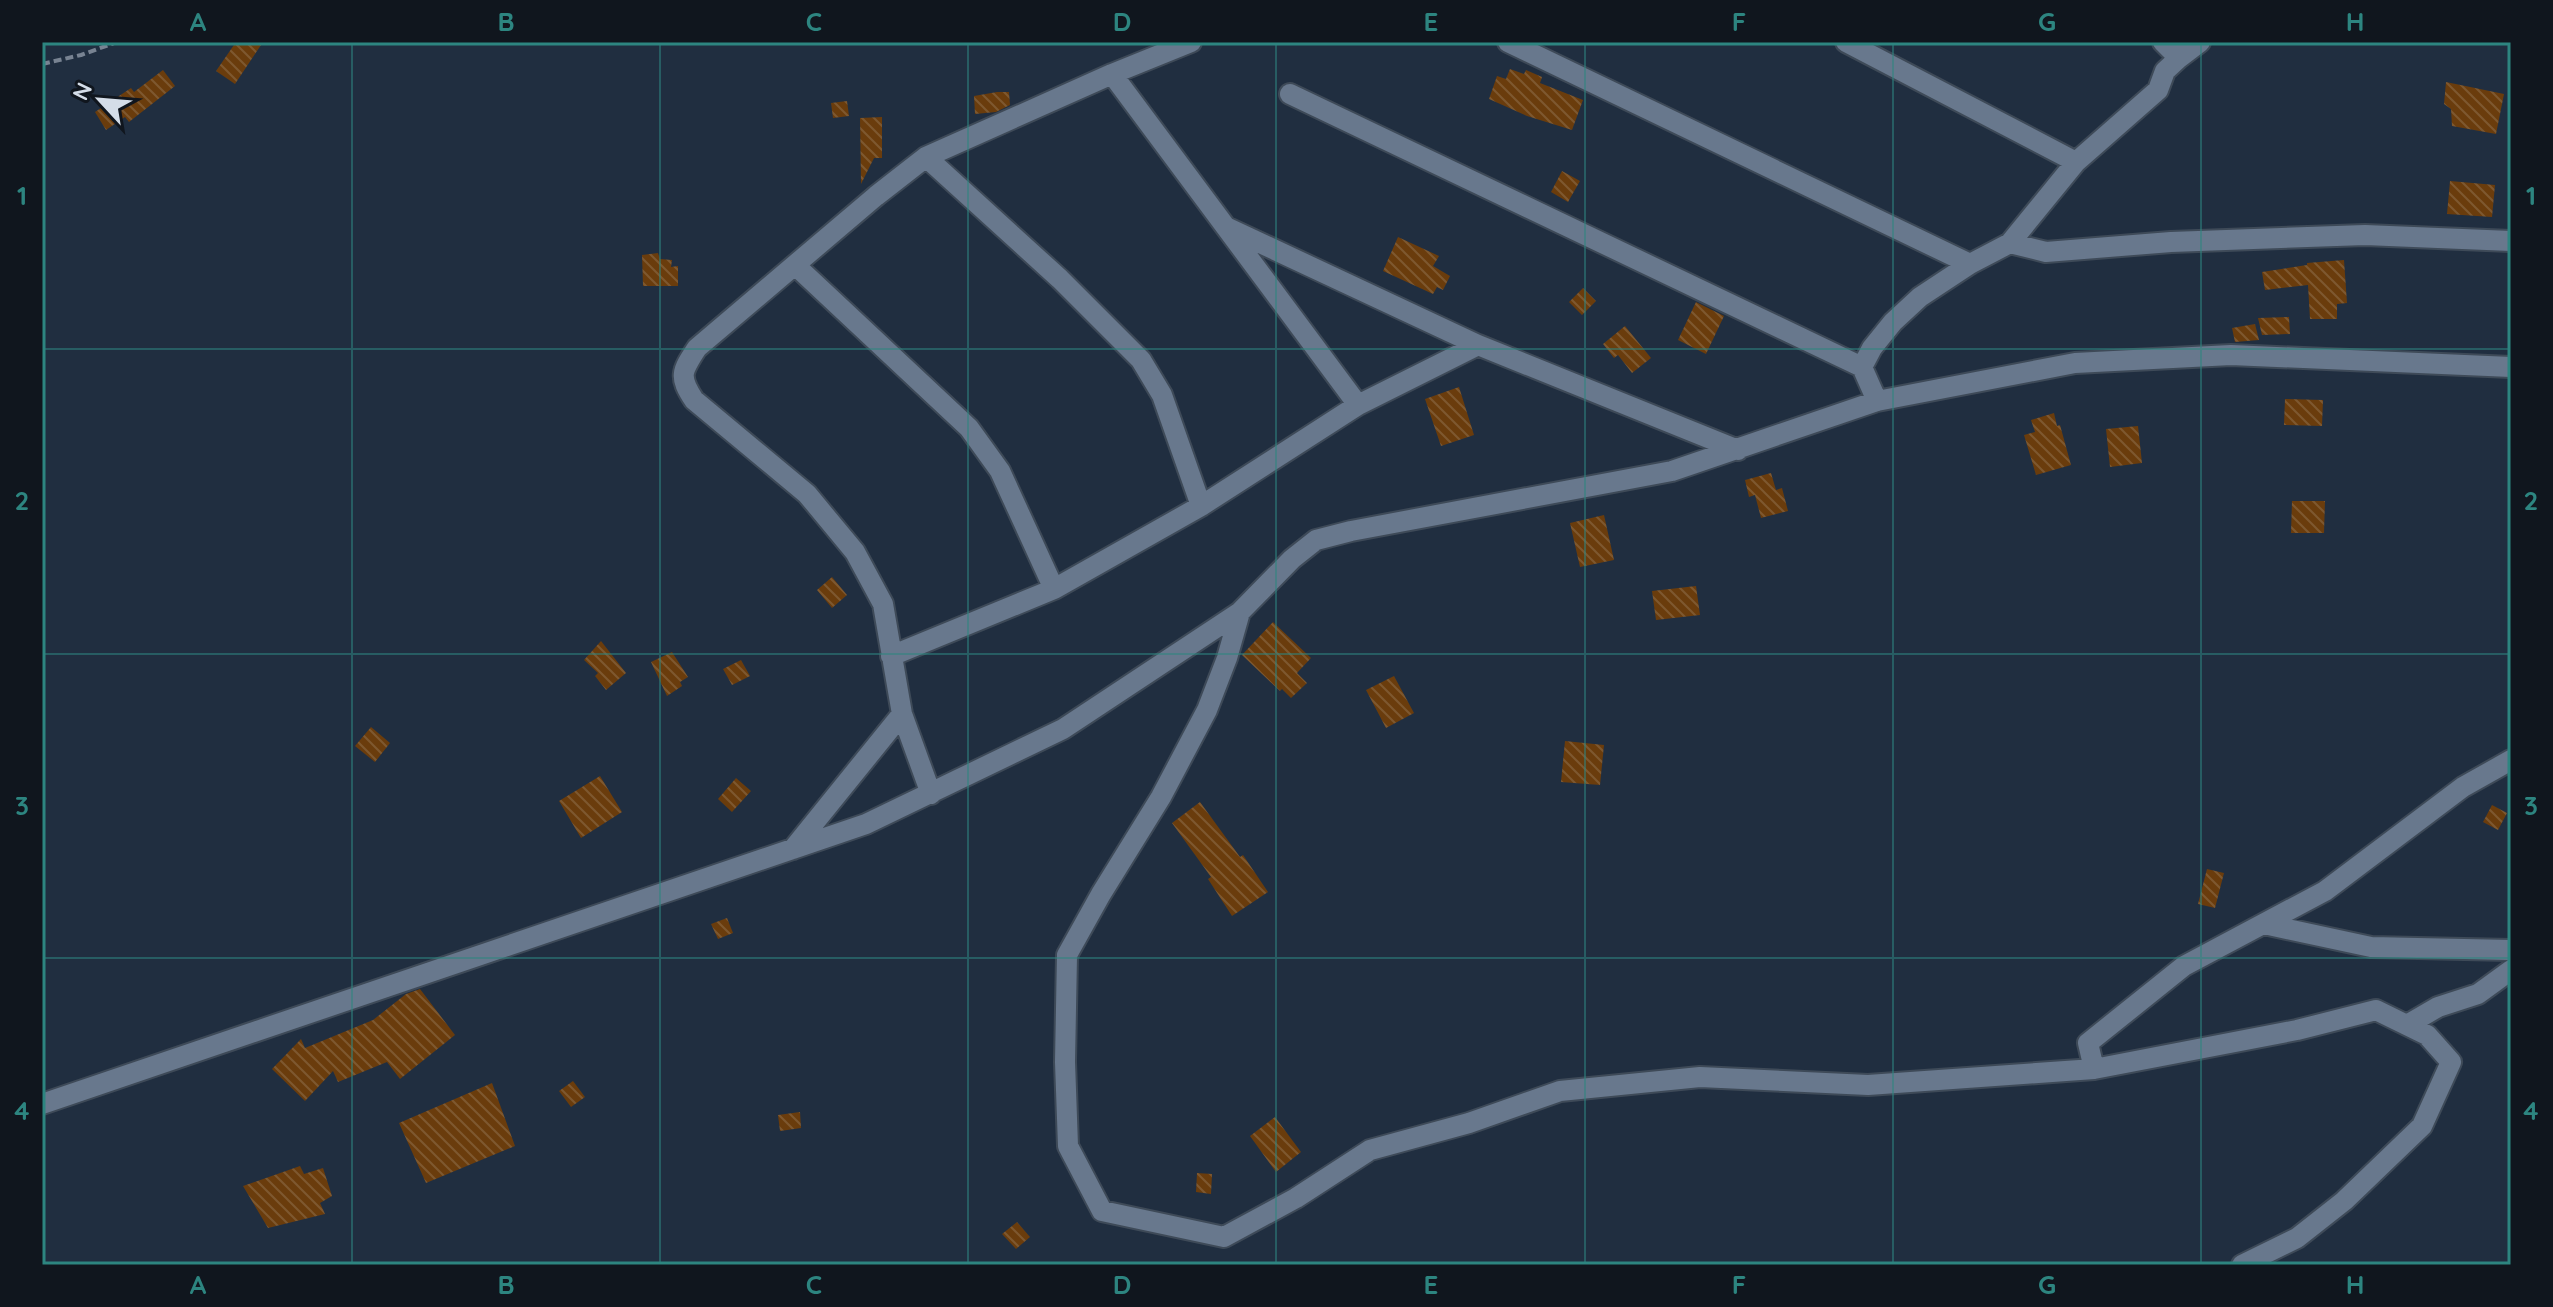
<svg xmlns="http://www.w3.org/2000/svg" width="2553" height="1307" viewBox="0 0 2553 1307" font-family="Quicksand,sans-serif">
<defs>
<pattern id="building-back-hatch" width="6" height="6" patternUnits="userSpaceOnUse" patternTransform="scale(2)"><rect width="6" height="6" fill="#6a3c0c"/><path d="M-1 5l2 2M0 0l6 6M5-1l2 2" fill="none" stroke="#7e582f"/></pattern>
</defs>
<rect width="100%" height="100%" fill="#202e40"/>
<path fill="url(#building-back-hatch)" d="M 236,42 L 263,42 L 235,84 L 216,71 Z
M 1510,69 L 1524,74 L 1526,70 L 1542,77 L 1540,83 L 1583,100 L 1572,130 L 1527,116 L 1489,99 L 1497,76 L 1506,79 Z
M 163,70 L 175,86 L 129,122 L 125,117 L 106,130 L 95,112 L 131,88 L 134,92 Z
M 2446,82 L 2504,94 L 2496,134 L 2452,126 L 2451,109 L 2444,104 Z
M 997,92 L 1009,92 L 1010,105 L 996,112 L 975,114 L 974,96 Z
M 847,101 L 849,116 L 833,118 L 831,103 Z
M 882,117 L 882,158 L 874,158 L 861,184 L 860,118 Z
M 1562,171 L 1580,181 L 1568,202 L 1551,192 Z
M 2450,181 L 2495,185 L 2492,217 L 2447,214 Z
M 1398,237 L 1439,256 L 1433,266 L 1450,276 L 1443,290 L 1437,287 L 1433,294 L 1383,271 Z
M 658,253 L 660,259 L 672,260 L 671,267 L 678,266 L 678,286 L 643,286 L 642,255 Z
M 2344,260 L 2347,303 L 2337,304 L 2337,319 L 2310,319 L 2308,285 L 2265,290 L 2262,272 L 2307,265 L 2307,263 Z
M 1583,288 L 1596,301 L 1582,315 L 1569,302 Z
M 1696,302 L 1724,316 L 1706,354 L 1678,340 Z
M 2289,317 L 2290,334 L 2262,335 L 2258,318 Z
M 2255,324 L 2259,340 L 2235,342 L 2232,328 Z
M 1625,326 L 1651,358 L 1632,373 L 1618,355 L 1614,358 L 1603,344 Z
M 1459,387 L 1474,435 L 1441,446 L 1425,399 Z
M 2285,399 L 2323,400 L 2322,426 L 2284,425 Z
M 2054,413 L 2057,426 L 2060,425 L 2071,465 L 2036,475 L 2024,435 L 2035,432 L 2031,420 Z
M 2138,426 L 2142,463 L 2110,467 L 2106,429 Z
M 1771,473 L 1776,490 L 1782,488 L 1788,511 L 1761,518 L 1755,495 L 1749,497 L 1745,480 Z
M 2292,501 L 2325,501 L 2324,533 L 2291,533 Z
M 1604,515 L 1614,560 L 1580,567 L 1570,523 Z
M 832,577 L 847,595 L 832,608 L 817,590 Z
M 1696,586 L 1700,615 L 1656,620 L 1652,591 Z
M 1273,622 L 1311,658 L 1297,673 L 1307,683 L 1291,698 L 1282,689 L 1280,691 L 1242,655 Z
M 601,641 L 626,673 L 606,690 L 595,676 L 598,673 L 584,660 Z
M 672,652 L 688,677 L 680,682 L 682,686 L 667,696 L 651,662 Z
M 741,660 L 750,676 L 732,685 L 723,669 Z
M 1394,676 L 1414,713 L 1386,728 L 1366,690 Z
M 371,727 L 390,743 L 375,762 L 355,746 Z
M 1565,741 L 1604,745 L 1600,785 L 1561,782 Z
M 600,776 L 622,812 L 581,838 L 559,801 Z
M 736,778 L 751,791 L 732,812 L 718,799 Z
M 1200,802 L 1240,857 L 1243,855 L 1268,892 L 1232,916 L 1208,879 L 1211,877 L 1172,823 Z
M 2492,805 L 2507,813 L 2498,830 L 2483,822 Z
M 2207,869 L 2224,873 L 2215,908 L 2198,904 Z
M 727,918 L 733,933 L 718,939 L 711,924 Z
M 420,989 L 455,1035 L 400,1079 L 387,1062 L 338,1082 L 333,1071 L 305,1101 L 272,1069 L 301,1039 L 305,1048 L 373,1020 L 406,994 Z
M 573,1081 L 585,1097 L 571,1107 L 559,1091 Z
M 492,1083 L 515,1146 L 426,1183 L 399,1123 Z
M 800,1112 L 801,1128 L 780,1131 L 778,1115 Z
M 1275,1117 L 1301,1152 L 1276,1172 L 1250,1136 Z
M 300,1166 L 304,1174 L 323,1168 L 332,1196 L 320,1203 L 325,1214 L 268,1228 L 243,1186 Z
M 1197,1173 L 1212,1174 L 1211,1194 L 1196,1192 Z
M 1017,1222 L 1030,1237 L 1016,1249 L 1002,1234 Z"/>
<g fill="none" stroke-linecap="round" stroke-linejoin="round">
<defs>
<path id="street" d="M 1508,42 L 1970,264
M 1846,42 L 2076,162
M 2179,58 L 2200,42
M 1112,74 L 1358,405
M 1290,94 L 1862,367
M 926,157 L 1060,279 L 1141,360 L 1162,395 L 1201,506
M 1226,227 L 1478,345 L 1738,450
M 2010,243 L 2046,252 L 2171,242 L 2365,235 L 2511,241
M 795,265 L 969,428 L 1000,471 L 1054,589
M 1877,401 L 1862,367 L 1872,348 L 1893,322 L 1920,297 L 1970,264 L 2010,243 L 2076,162 L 2158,90 L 2165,71 L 2179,58 L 2163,42
M 1240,612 L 1227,658 L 1207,710 L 1161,797 L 1101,894 L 1067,955 L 1065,1062 L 1068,1146 L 1102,1211 L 1224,1237 L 1296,1198 L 1370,1150 L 1469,1123 L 1560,1091 L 1700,1077 L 1868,1085 L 2094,1069 L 2297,1030 L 2376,1010 L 2427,1035 L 2451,1062 L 2422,1126 L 2344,1201 L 2297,1238 L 2242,1265
M 891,656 L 1054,589 L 1201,506 L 1358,405 L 1478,345
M 931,794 L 902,714 L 883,604 L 855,552 L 807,494 L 694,400 C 678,376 682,371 697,348 L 876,196 L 926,157 L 1112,74 L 1191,42
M 793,849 L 902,714
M 2264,924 L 2371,947 L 2511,950
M 2407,1025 L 2438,1007 L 2478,994 L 2511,970
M 2094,1069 L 2088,1043 L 2184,966 L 2325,891 L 2463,787 L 2511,760
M 42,1104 L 866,824 L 1063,729 L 1240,612 L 1292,559 L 1316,540 L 1351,531 L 1672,471 L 1877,401 L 2075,363 L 2231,355 L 2511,367"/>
</defs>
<use href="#street" stroke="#3e4a58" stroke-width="24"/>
<path stroke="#788392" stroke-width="4" stroke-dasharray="8 4" stroke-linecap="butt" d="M 42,64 L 81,55 L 117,42"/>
<use href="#street" stroke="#68788d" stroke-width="20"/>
</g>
<path fill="none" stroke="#2d8580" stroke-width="2" stroke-opacity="0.55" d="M 352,42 L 352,1265M 660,42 L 660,1265M 968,42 L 968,1265M 1276,42 L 1276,1265M 1585,42 L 1585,1265M 1893,42 L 1893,1265M 2201,42 L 2201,1265M 42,349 L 2511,349M 42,654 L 2511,654M 42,958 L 2511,958"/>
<rect width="2553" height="1307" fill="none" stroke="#10161e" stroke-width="88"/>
<g transform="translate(100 100) rotate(296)" stroke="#10161e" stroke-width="6" paint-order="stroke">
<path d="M0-6L14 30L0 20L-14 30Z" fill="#d4dde8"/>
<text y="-12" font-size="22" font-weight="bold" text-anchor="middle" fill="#d4dde8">N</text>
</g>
<rect x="44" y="44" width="2465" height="1219" fill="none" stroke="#2d8580" stroke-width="3"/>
<g font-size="26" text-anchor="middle" font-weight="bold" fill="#2d8580">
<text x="198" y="31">A</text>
<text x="506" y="31">B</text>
<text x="814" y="31">C</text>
<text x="1122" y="31">D</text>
<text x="1431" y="31">E</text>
<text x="1739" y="31">F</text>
<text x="2047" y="31">G</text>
<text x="2355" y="31">H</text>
<text x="22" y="205">1</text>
<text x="2531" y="205">1</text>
<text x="22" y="510">2</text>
<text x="2531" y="510">2</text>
<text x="22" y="815">3</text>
<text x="2531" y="815">3</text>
<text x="22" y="1120">4</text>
<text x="2531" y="1120">4</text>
<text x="198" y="1294">A</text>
<text x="506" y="1294">B</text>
<text x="814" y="1294">C</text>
<text x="1122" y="1294">D</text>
<text x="1431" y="1294">E</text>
<text x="1739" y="1294">F</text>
<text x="2047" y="1294">G</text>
<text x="2355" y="1294">H</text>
</g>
</svg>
